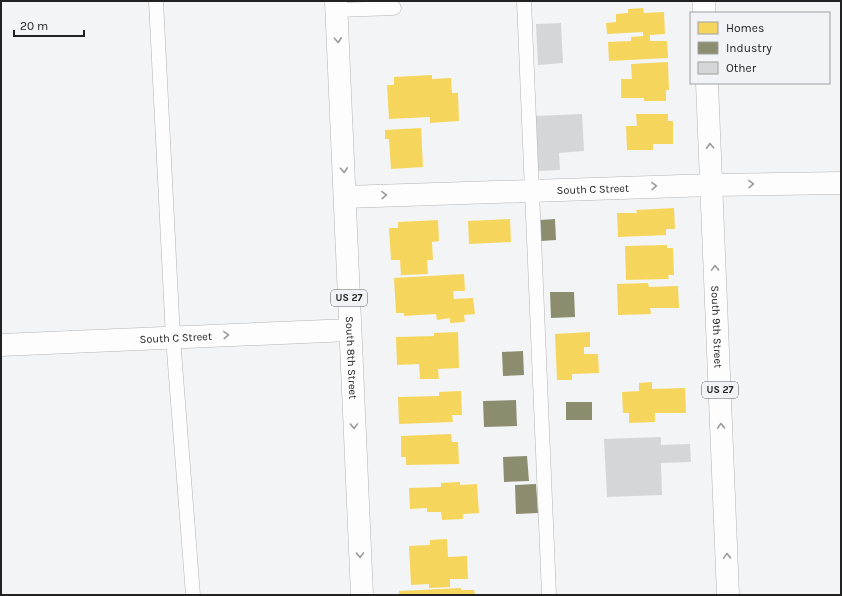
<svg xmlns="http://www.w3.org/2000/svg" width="842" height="596" viewBox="0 0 842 596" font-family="Karla,sans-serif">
<rect width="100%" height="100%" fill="#f3f4f5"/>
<path fill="#f6d55c" d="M 643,8 L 644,13 L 664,12 L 665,34 L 650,35 L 650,41 L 667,41 L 668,58 L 609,61 L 608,42 L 631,41 L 631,37 L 643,36 L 643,32 L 607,34 L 606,23 L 616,22 L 616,14 L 628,13 L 628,9 Z
M 668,62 L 669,90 L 666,90 L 666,101 L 644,101 L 644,98 L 621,98 L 621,79 L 632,79 L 631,64 Z
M 432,75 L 432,79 L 451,78 L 452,93 L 458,93 L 459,121 L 430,123 L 430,117 L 389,119 L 387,85 L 394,85 L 394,77 Z
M 636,114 L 668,114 L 668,121 L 673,121 L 673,144 L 653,144 L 653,150 L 627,150 L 626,126 L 637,126 Z
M 421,128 L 423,167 L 391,169 L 389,139 L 385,139 L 385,130 Z
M 674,208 L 675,229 L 666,229 L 666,235 L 618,237 L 617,213 L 637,213 L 636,210 Z
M 510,219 L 511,242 L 469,244 L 468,221 Z
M 438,220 L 439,241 L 432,242 L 433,260 L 427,260 L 428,274 L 401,275 L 400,260 L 391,260 L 389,228 L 398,228 L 398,222 Z
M 667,245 L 667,248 L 673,248 L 674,275 L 668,275 L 669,279 L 626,280 L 625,246 Z
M 464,274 L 465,291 L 453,291 L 454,299 L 473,298 L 475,314 L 464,315 L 465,322 L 450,323 L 450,318 L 437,320 L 436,314 L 404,316 L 404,313 L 396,313 L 394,278 Z
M 648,283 L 649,287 L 678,286 L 679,308 L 650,308 L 651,314 L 618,315 L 617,284 Z
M 458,332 L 459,368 L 438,369 L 439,379 L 420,379 L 419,364 L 397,365 L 396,337 L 434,336 L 434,333 Z
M 590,332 L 590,347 L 584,347 L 584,354 L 598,354 L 599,373 L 572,374 L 572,380 L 557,380 L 555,334 Z
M 652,382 L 652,389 L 685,388 L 686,413 L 655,413 L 655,422 L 629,423 L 629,413 L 623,413 L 622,392 L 639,391 L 639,383 Z
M 461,391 L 462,415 L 452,415 L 453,422 L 399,424 L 398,397 L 439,396 L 439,392 Z
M 451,434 L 452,442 L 458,442 L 459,464 L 406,465 L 406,457 L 401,457 L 401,436 Z
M 460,482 L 460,485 L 477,484 L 479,513 L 463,514 L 463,519 L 442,520 L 441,512 L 427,512 L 427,508 L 410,509 L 409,488 L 441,487 L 441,483 Z
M 447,539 L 448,557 L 467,556 L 468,579 L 450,579 L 450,587 L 429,588 L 429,584 L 411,585 L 409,546 L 430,545 L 430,540 Z
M 461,588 L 461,590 L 474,590 L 475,595 L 399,595 L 399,591 Z"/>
<path fill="#8c8c6e" d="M 555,219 L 556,240 L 541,241 L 540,220 Z
M 550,292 L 574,292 L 575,317 L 551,318 Z
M 523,351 L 524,375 L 503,376 L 502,352 Z
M 516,400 L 517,426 L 484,427 L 483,401 Z
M 566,402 L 592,402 L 592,420 L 566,420 Z
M 527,456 L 529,481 L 504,482 L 503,457 Z
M 536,484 L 538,513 L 516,514 L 515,485 Z"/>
<path fill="#d5d6d7" d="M 561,23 L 563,63 L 538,65 L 536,24 Z
M 582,114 L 584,151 L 559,153 L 560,170 L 538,171 L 535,116 Z
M 661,437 L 661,445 L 690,444 L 691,462 L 661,463 L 662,495 L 607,497 L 604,439 Z"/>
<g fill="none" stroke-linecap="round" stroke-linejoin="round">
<defs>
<path id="lane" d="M 156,1 L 173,338 L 193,595
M 524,1 L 549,595
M 337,10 L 394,8"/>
<g id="street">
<path id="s1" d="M 345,197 L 712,185 L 841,183"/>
<path id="s2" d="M 1,345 L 350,330"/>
</g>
<g id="highway">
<path id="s3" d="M 336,1 L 362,595"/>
<path d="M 704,1 L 704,13"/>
<path id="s4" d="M 707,83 L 728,595"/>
</g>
</defs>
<use href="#lane" stroke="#b4b4b5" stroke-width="15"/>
<use href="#street" stroke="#b4b4b5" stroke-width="23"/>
<use href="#highway" stroke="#b4b4b5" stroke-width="23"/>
<use href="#lane" stroke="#fdfdfe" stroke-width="14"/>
<use href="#street" stroke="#fdfdfe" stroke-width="22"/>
<use href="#highway" stroke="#fdfdfe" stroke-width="22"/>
</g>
<defs><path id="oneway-chevron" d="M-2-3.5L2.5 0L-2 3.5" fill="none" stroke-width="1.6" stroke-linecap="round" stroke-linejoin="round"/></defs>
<g stroke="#9a9a9b">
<use href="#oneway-chevron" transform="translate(338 40) rotate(87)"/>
<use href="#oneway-chevron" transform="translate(710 146) rotate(-93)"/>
<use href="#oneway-chevron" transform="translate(344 170) rotate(87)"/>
<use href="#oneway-chevron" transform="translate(751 184) rotate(-1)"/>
<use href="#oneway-chevron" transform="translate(654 186) rotate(-2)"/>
<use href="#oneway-chevron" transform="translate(384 195) rotate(-2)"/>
<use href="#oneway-chevron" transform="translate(715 268) rotate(-92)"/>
<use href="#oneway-chevron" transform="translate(226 335) rotate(-3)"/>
<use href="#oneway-chevron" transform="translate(354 426) rotate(88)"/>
<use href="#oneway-chevron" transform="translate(721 426) rotate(-92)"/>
<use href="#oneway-chevron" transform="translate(360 555) rotate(88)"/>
<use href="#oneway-chevron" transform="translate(727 556) rotate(-92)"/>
</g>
<g text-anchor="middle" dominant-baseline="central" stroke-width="4" stroke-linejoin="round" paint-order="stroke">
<g fill="#f2f3f6" stroke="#606162" stroke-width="1">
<rect x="331" y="290" width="36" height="16" rx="3"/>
<rect x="702" y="382" width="36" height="16" rx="3"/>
</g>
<g font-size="10" font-weight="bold" fill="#222223">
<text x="349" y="298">US 27</text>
<text x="720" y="390">US 27</text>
</g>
<g font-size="11" fill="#222223" stroke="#f2f3f6">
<text stroke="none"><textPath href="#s1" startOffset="248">South C Street</textPath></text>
<text stroke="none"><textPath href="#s4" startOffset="244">South 9th Street</textPath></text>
<text stroke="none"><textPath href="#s2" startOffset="175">South C Street</textPath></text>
<text stroke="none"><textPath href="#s3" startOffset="357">South 8th Street</textPath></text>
</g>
</g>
<rect width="842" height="596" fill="none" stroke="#222223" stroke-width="4"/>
<rect x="690" y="12" width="140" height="72" fill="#f2f3f6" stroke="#9f9fa2"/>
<rect x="698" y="22" width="20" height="12" fill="#f6d55c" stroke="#9f9fa2"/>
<text x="726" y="32" font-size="12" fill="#222223">Homes</text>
<rect x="698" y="42" width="20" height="12" fill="#8c8c6e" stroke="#9f9fa2"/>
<text x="726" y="52" font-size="12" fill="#222223">Industry</text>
<rect x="698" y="62" width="20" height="12" fill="#d5d6d7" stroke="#9f9fa2"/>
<text x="726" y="72" font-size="12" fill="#222223">Other</text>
<path d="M14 30v6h70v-6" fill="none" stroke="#222223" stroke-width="2"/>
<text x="20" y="30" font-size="12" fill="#222223" stroke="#f2f3f6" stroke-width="3" paint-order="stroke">20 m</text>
</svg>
